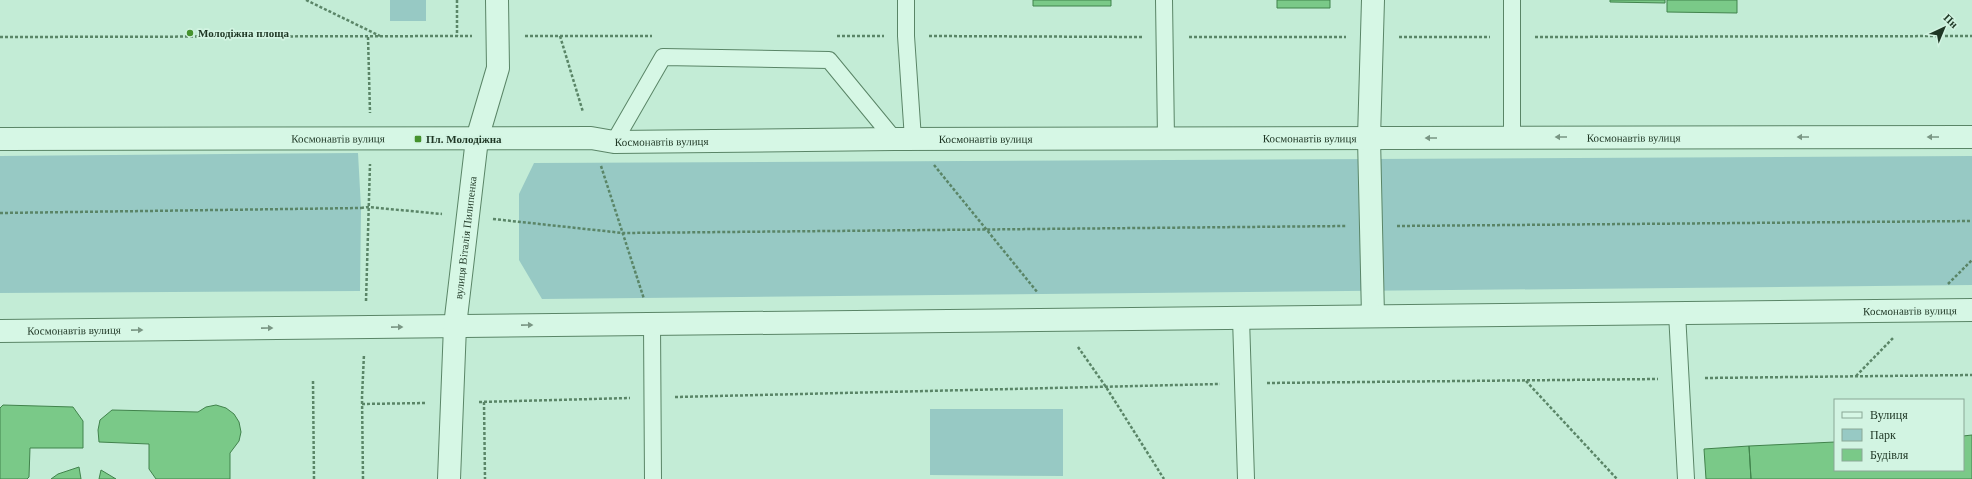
<svg xmlns="http://www.w3.org/2000/svg" width="1972" height="479" viewBox="0 0 1972 479" font-family="Georgia,serif">
<rect width="100%" height="100%" fill="#c3ecd6"/>
<path fill="#97c9c4" d="M 390,0 L 426,0 L 426,21 L 390,21 Z
M 358,153 L 361,208 L 360,291 L 0,293 L 0,156 Z
M 1972,156 L 1972,285 L 542,299 L 519,260 L 519,194 L 534,163 Z
M 930,409 L 1063,409 L 1063,476 L 930,475 Z"/>
<path fill="#7ac988" stroke="#41834c" d="M 1033,0 L 1111,0 L 1111,6 L 1033,6 Z
M 1277,0 L 1330,0 L 1330,8 L 1277,8 Z
M 1610,0 L 1665,0 L 1665,3 L 1610,2 Z
M 1667,0 L 1737,0 L 1737,13 L 1667,12 Z
M 3,405 L 73,407 L 83,421 L 83,448 L 30,448 L 29,477 L 27,479 L 0,479 L 0,408 Z
M 216,405 L 226,408 L 234,414 L 239,422 L 241,432 L 239,441 L 230,453 L 230,479 L 156,479 L 149,469 L 149,444 L 99,442 L 98,430 L 100,420 L 112,410 L 198,412 L 206,407 Z
M 1972,435 L 1972,479 L 1751,479 L 1749,446 L 1835,442 L 1835,470 L 1963,470 L 1963,436 Z
M 1749,446 L 1751,479 L 1706,479 L 1704,449 Z
M 79,467 L 81,479 L 51,479 L 58,474 Z
M 101,470 L 116,479 L 99,479 Z"/>
<g fill="none" stroke-linecap="round" stroke-linejoin="round">
<defs>
<path id="service" d="M 906,0 L 906,36 L 913,139
M 1164,0 L 1166,138
M 1512,0 L 1512,138
M 614,142 L 663,57 L 829,60 L 894,139
M 1677,313 L 1686,479
M 1241,318 L 1246,479
M 652,324 L 653,479"/>
<path id="minor" d="M 1369,138 L 1373,0"/>
<g id="tertiary">
<path d="M 1369,138 L 1373,316"/>
<path id="s1" d="M 0,139 L 591,138 L 614,142 L 894,139 L 1972,137"/>
<path id="s2" d="M 0,331 L 1972,310"/>
<path id="s3" d="M 449,479 L 455,326 L 477,139 L 498,68 L 497,0"/>
</g>
</defs>
<use href="#service" stroke="#5a8567" stroke-width="18"/>
<use href="#minor" stroke="#5a8567" stroke-width="24"/>
<use href="#tertiary" stroke="#5a8567" stroke-width="24"/>
<path stroke="#5a8567" stroke-width="2.5" stroke-dasharray="3 2" stroke-linecap="butt" d="M 306,0 L 380,36
M 457,0 L 457,36
M 525,36 L 652,36
M 560,36 L 583,112
M 837,36 L 884,36
M 929,36 L 1142,37
M 0,37 L 472,36
M 368,37 L 370,113
M 1189,37 L 1346,37
M 1399,37 L 1490,37
M 1535,37 L 1972,36
M 934,165 L 1038,293
M 601,166 L 644,299
M 361,208 L 368,207 L 442,214
M 0,213 L 361,208
M 493,219 L 623,233 L 1346,226
M 1397,226 L 1972,221
M 1948,284 L 1972,260
M 366,301 L 370,164
M 1078,347 L 1106,387 L 1164,479
M 1856,376 L 1893,338
M 1705,378 L 1972,375
M 313,381 L 314,479
M 1526,381 L 1617,479
M 1267,383 L 1658,379
M 675,397 L 1220,384
M 479,402 L 630,398
M 484,402 L 485,479
M 362,404 L 426,403
M 363,479 L 362,397 L 364,354"/>
<use href="#service" stroke="#d6f7e5" stroke-width="16"/>
<use href="#minor" stroke="#d6f7e5" stroke-width="22"/>
<use href="#tertiary" stroke="#d6f7e5" stroke-width="22"/>
</g>
<defs><path id="oneway-solid" d="M-6-.8H1V-3.2L6.5 0L1 3.2V.8H-6Z"/></defs>
<g fill="#7a9684">
<use href="#oneway-solid" transform="translate(1561 137) rotate(180)"/>
<use href="#oneway-solid" transform="translate(1803 137) rotate(180)"/>
<use href="#oneway-solid" transform="translate(1933 137) rotate(180)"/>
<use href="#oneway-solid" transform="translate(1431 138) rotate(180)"/>
<use href="#oneway-solid" transform="translate(527 325) rotate(-1)"/>
<use href="#oneway-solid" transform="translate(397 327) rotate(-1)"/>
<use href="#oneway-solid" transform="translate(267 328) rotate(-1)"/>
<use href="#oneway-solid" transform="translate(137 330) rotate(-1)"/>
</g>
<g fill="#45922d" stroke="#d2f4e2" stroke-width="1.5">
<circle cx="190" cy="33" r="4"/>
<rect x="414" y="135" width="8" height="8" rx="2"/>
</g>
<g text-anchor="middle" dominant-baseline="central" stroke-width="3.5" stroke-linejoin="round" paint-order="stroke">
<g font-size="11" font-weight="bold" fill="#1e3624" stroke="#d2f4e2" text-anchor="start">
<text x="198" y="33">Молодіжна площа</text>
<text x="426" y="139">Пл. Молодіжна</text>
</g>
<g font-size="11" fill="#1e3624" stroke="#d2f4e2">
<text stroke="none"><textPath href="#s1" startOffset="1634">Космонавтів вулиця</textPath></text>
<text stroke="none"><textPath href="#s1" startOffset="1310">Космонавтів вулиця</textPath></text>
<text stroke="none"><textPath href="#s1" startOffset="338">Космонавтів вулиця</textPath></text>
<text stroke="none"><textPath href="#s1" startOffset="986">Космонавтів вулиця</textPath></text>
<text stroke="none"><textPath href="#s1" startOffset="662">Космонавтів вулиця</textPath></text>
<text stroke="none"><textPath href="#s3" startOffset="242">вулиця Віталія Пилипенка</textPath></text>
<text stroke="none"><textPath href="#s2" startOffset="1910">Космонавтів вулиця</textPath></text>
<text stroke="none"><textPath href="#s2" startOffset="74">Космонавтів вулиця</textPath></text>
</g>
</g>
<rect x="1834" y="399" width="130" height="72" fill="#d2f4e2" stroke="#8aa896"/>
<rect x="1842" y="412" width="20" height="6" fill="#d6f7e5" stroke="#8aa896"/>
<text x="1870" y="419" font-size="12" fill="#1e3624">Вулиця</text>
<rect x="1842" y="429" width="20" height="12" fill="#97c9c4" stroke="#8aa896"/>
<text x="1870" y="439" font-size="12" fill="#1e3624">Парк</text>
<rect x="1842" y="449" width="20" height="12" fill="#7ac988" stroke="#8aa896"/>
<text x="1870" y="459" font-size="12" fill="#1e3624">Будівля</text>
<g transform="translate(1944 28) rotate(44)" stroke="#d2f4e2" stroke-width="3" paint-order="stroke">
<path d="M0-3L7 15L0 10L-7 15Z" fill="#1e3624"/>
<text y="-6" font-size="11" font-weight="bold" text-anchor="middle" fill="#1e3624">Пн</text>
</g>
</svg>
